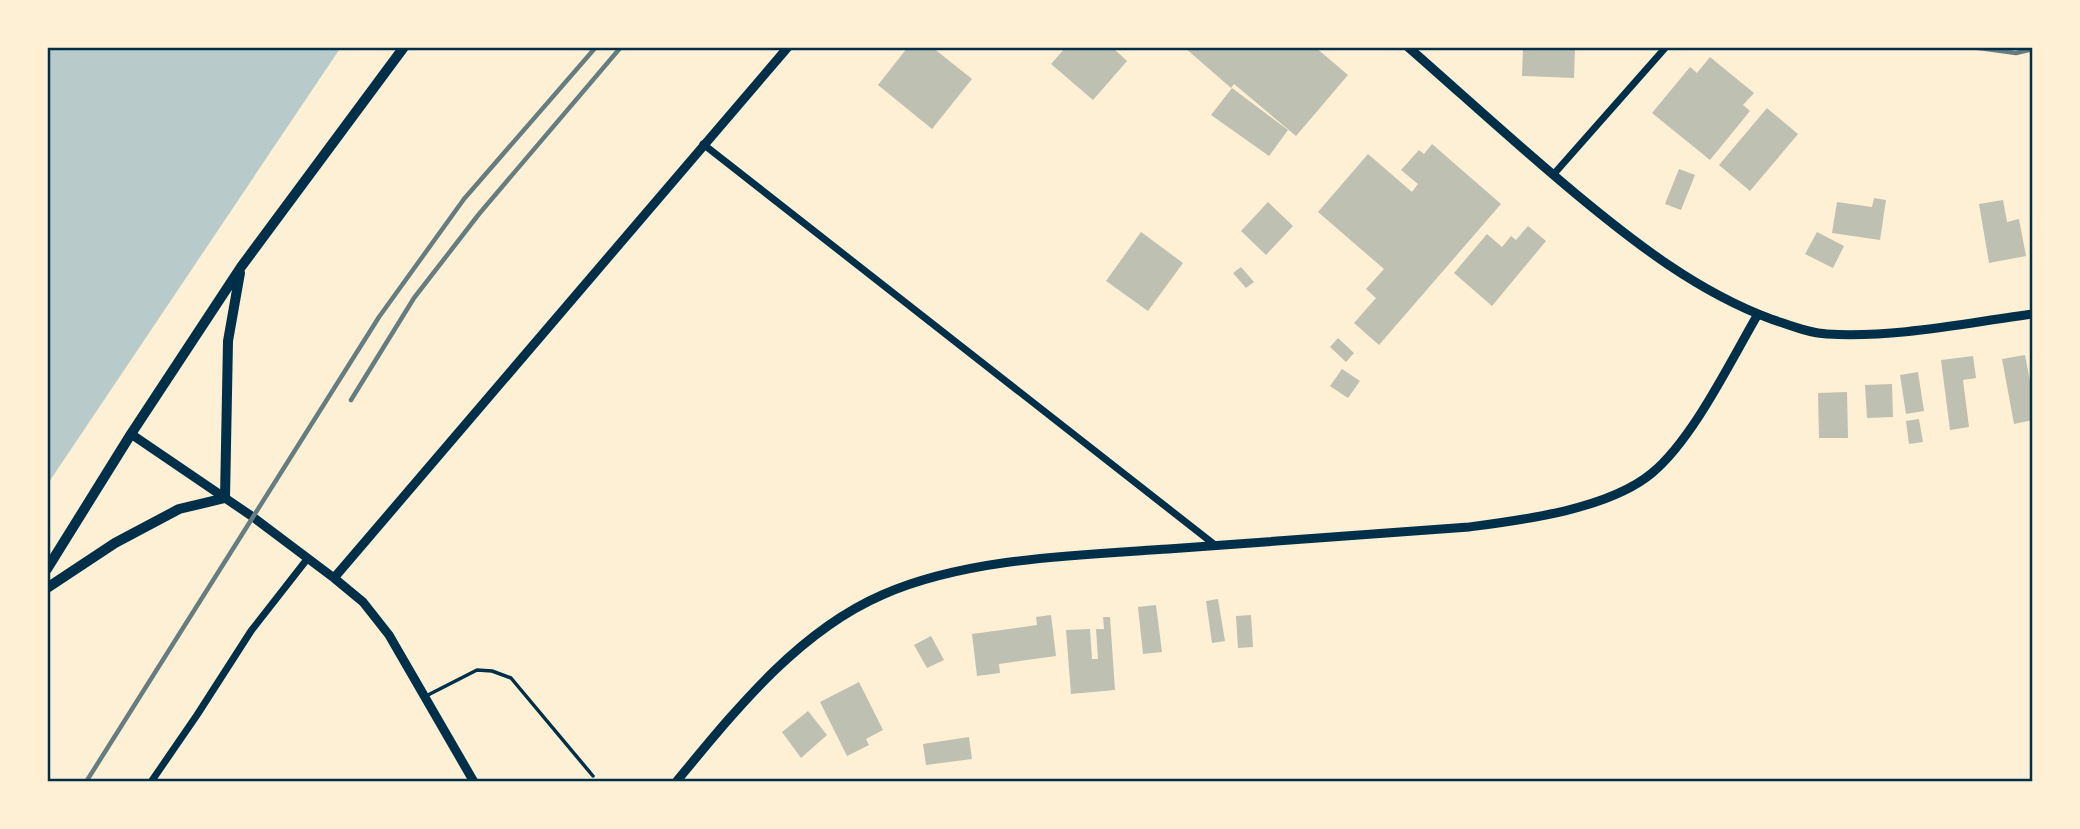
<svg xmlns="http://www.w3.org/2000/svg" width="2080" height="829" viewBox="0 0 2080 829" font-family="Raleway,sans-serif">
<rect width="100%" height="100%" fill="#fdf0d5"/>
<path fill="#b9caca" d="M 47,47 L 341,47 L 47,485 Z"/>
<path fill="#bec0b2" d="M 908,47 L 932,47 L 972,79 L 932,129 L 878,85 Z
M 1066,47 L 1112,47 L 1127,61 L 1093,100 L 1051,64 Z
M 1184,47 L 1315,47 L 1348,75 L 1296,136 L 1234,84 L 1231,88 Z
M 1523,47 L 1575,49 L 1574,78 L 1522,76 Z
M 1710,57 L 1754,93 L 1743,105 L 1750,111 L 1710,160 L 1652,113 L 1690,67 L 1697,73 Z
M 1232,88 L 1288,130 L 1269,156 L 1211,115 Z
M 1767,108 L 1798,134 L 1750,191 L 1719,165 Z
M 1432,144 L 1501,204 L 1379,345 L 1354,323 L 1376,298 L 1366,289 L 1384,269 L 1318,212 L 1368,154 L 1412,192 L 1418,184 L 1401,170 L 1419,150 L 1424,154 Z
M 1679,169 L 1695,175 L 1681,210 L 1665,204 Z
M 1874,198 L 1886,200 L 1880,240 L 1832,233 L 1837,202 L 1872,207 Z
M 2003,200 L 2007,222 L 2019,219 L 2026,256 L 1989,263 L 1979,204 Z
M 1268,202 L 1293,226 L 1266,255 L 1241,231 Z
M 1528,226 L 1546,241 L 1492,306 L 1454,273 L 1487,234 L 1502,247 L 1511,236 L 1516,240 Z
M 1141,232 L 1183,263 L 1148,311 L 1106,281 Z
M 1817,232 L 1844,246 L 1833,268 L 1805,254 Z
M 1241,267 L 1254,282 L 1246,288 L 1233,273 Z
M 1338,338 L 1354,353 L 1346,362 L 1330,347 Z
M 2025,355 L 2033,397 L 2033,420 L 2014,424 L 2002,359 Z
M 1973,356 L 1976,378 L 1963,380 L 1969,427 L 1950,430 L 1941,360 Z
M 1342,369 L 1360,381 L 1348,398 L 1330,386 Z
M 1918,372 L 1924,411 L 1906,414 L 1900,375 Z
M 1892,384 L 1893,417 L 1867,418 L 1865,385 Z
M 1847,392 L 1848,438 L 1819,438 L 1818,393 Z
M 1919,419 L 1923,442 L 1909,444 L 1906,421 Z
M 1218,599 L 1225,641 L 1212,643 L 1206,601 Z
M 1156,605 L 1162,652 L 1143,654 L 1138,607 Z
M 1051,615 L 1056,656 L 999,664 L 1000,673 L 977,676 L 972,634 L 1037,625 L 1036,617 Z
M 1251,615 L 1253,647 L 1238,648 L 1236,616 Z
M 1103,617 L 1110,617 L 1115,690 L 1071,694 L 1066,630 L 1090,629 L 1092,659 L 1098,659 L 1096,629 L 1104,629 Z
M 931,636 L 944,660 L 927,668 L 914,645 Z
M 859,682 L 883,730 L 866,739 L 869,745 L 847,756 L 820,702 Z
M 808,711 L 827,735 L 801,758 L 782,732 Z
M 969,737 L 972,759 L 926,765 L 923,744 Z"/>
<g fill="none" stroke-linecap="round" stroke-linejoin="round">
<path stroke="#003049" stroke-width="3.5" d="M 426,696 L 477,670 L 492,671 L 511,678 L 593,776"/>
<path stroke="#003049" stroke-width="7" d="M 703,144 L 1215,545
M 1553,175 L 1666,47
M 151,782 L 197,715 L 251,631 L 308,558"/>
<path stroke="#003049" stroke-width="9" d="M 1408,47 C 1464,96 1518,146 1576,194 C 1635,243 1698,292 1771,319 C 1789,325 1808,333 1827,334 C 1896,338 1965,323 2033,314
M 131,434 L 253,517 L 334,578 L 363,602 L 389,635 L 474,782
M 334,578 L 788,47
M 676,782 C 734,712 797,632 882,595 C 965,558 1078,555 1168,549 C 1269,542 1369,534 1469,527 C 1523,520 1609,509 1652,473 C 1693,439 1730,362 1758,314"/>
<path stroke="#003049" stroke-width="10" d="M 47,569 L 131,434 L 241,267 L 404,47
M 47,588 L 115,543 L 179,509 L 225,498 L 228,341 L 240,273"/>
<path stroke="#657d81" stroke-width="4.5" d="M 1972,47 L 2016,53 L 2033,49
M 351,400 L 414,298 L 479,214 L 621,47
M 86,782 L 379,317 L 464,199 L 596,47"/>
</g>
<rect width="2080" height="829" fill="none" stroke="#fdf0d5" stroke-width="98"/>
<rect x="49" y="49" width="1982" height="731" fill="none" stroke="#003049" stroke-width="2.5"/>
</svg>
